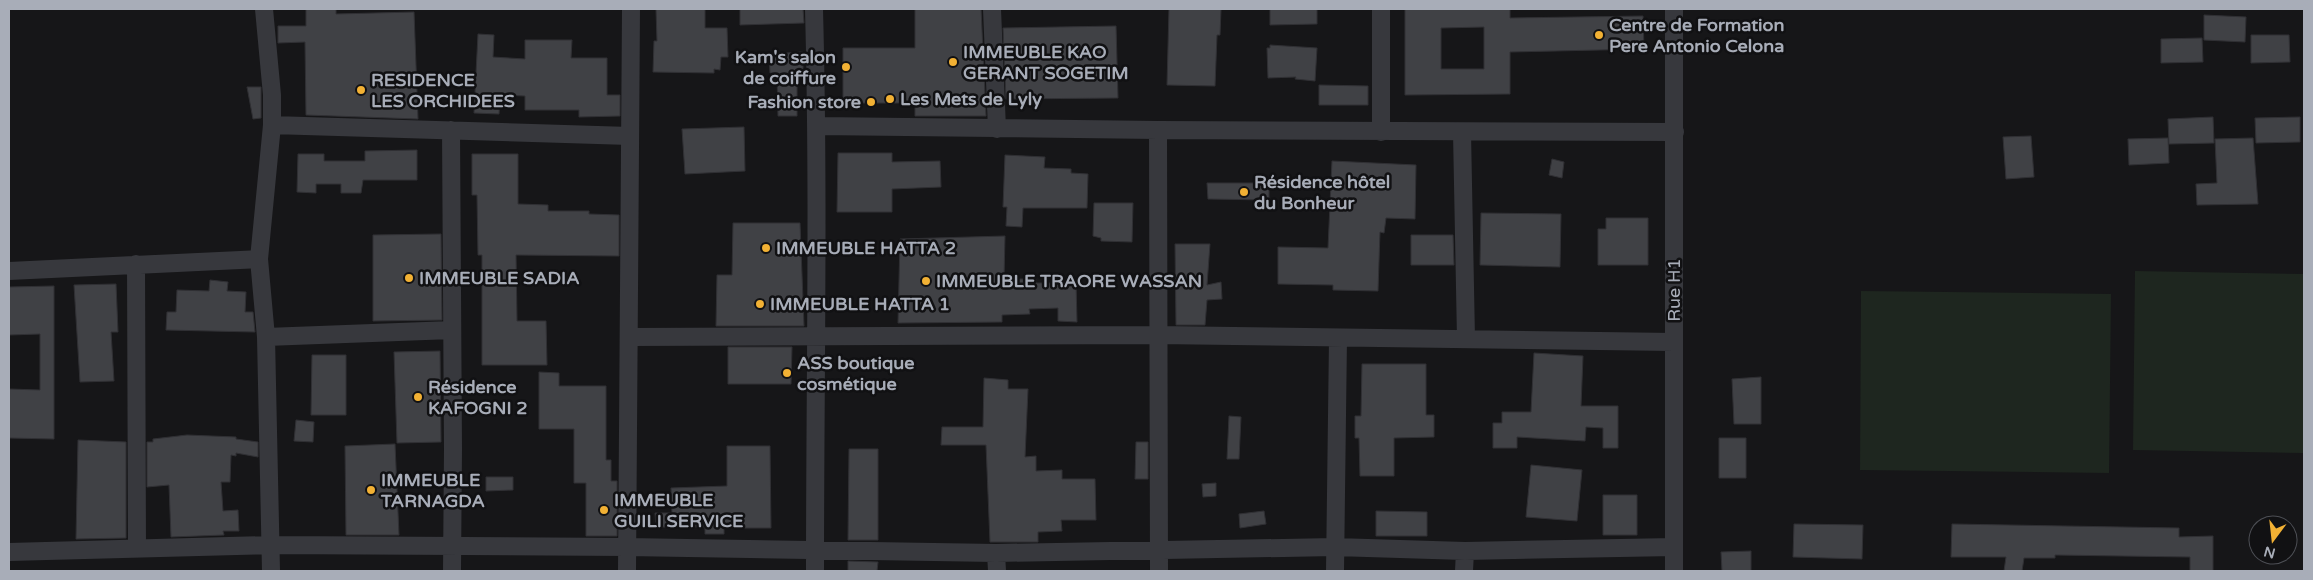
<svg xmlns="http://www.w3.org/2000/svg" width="2313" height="580" viewBox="0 0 2313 580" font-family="'Varela Round',sans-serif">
<rect width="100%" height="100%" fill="#161618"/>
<path fill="#1e261f" d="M 2135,271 L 2304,274 L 2304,453 L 2133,450 Z
M 1861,291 L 2111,294 L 2109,473 L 1860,470 Z"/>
<path fill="#404145" stroke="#303034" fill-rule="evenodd" d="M 306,9 L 336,9 L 336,14 L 414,12 L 418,119 L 306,115 L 305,42 L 278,43 L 278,26 L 306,26 Z
M 656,9 L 705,9 L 705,28 L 727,28 L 728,57 L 721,57 L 720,70 L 714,69 L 714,73 L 653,72 L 654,41 L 657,41 Z
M 740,9 L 803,9 L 804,23 L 740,25 Z
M 915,9 L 981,9 L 986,116 L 915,116 L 915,103 L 843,103 L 843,48 L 915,48 Z
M 1169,9 L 1221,9 L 1220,35 L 1217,35 L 1215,86 L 1167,85 Z
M 1270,9 L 1317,9 L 1317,24 L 1270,25 Z
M 1405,9 L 1510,9 L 1510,18 L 1643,16 L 1644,49 L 1510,52 L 1510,94 L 1405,95 ZM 1484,27 L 1484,69 L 1441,69 L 1441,28 Z
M 2204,15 L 2246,17 L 2245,42 L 2204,40 Z
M 1116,26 L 1118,98 L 1006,99 L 1003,28 Z
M 478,34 L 494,35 L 493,57 L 525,59 L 525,40 L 572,40 L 571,58 L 607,58 L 607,95 L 620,95 L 620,116 L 579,117 L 579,110 L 525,110 L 525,96 L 500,95 L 499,114 L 474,113 Z
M 2251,35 L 2289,35 L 2290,62 L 2251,63 Z
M 2202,38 L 2203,62 L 2161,63 L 2161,39 Z
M 1270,45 L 1317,48 L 1315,81 L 1295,79 L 1296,77 L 1268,78 L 1267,48 L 1270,48 Z
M 803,52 L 803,73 L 797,73 L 797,116 L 778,116 L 777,73 L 770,73 L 769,54 Z
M 1319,85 L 1368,86 L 1368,105 L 1319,105 Z
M 247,87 L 261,87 L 261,118 L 253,119 Z
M 2213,117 L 2214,143 L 2169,144 L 2168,119 Z
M 2300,117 L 2300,142 L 2256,143 L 2255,118 Z
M 744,127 L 745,171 L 685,174 L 682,129 Z
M 2031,136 L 2034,177 L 2006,179 L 2003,137 Z
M 2168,138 L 2169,163 L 2129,165 L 2128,139 Z
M 2253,138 L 2258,204 L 2197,205 L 2196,184 L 2217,183 L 2215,139 Z
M 417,150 L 417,180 L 363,180 L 361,193 L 341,193 L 341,184 L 316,184 L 316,193 L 297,192 L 298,154 L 324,154 L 324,161 L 365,161 L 365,151 Z
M 838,153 L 892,153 L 892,162 L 940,161 L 941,187 L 892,189 L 892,212 L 837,212 Z
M 472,154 L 518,154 L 518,204 L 548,205 L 548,211 L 589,211 L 589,214 L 619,215 L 619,256 L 516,255 L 517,321 L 546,321 L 547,365 L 482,365 L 482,255 L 478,255 L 477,195 L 472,195 Z
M 1005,155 L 1045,157 L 1044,168 L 1071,169 L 1071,173 L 1088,174 L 1087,208 L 1023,208 L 1022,227 L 1006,226 L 1007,207 L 1003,207 Z
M 1552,159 L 1564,162 L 1562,178 L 1549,175 Z
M 1332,161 L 1416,165 L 1415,219 L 1386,218 L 1384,233 L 1380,232 L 1378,291 L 1333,290 L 1333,285 L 1278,284 L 1278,247 L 1328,248 Z
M 1207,183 L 1269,183 L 1269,200 L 1208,199 Z
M 1094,203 L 1133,203 L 1132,242 L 1101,241 L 1101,238 L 1093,236 Z
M 1481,213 L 1561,214 L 1560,267 L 1480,265 Z
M 1606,218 L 1648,218 L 1648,265 L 1598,265 L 1598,229 L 1606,229 Z
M 733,223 L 800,223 L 804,326 L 716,326 L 717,275 L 732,275 Z
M 441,234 L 442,320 L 373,321 L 373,235 Z
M 1411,235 L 1453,235 L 1454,265 L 1411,265 Z
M 1005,236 L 1004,279 L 1036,279 L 1036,283 L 1076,283 L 1077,322 L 1058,321 L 1058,308 L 1029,309 L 1030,314 L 1002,315 L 1002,322 L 898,323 L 900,239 Z
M 1175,244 L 1210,244 L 1207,285 L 1221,282 L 1222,299 L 1207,300 L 1205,325 L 1176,325 Z
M 210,280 L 228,282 L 227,291 L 246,292 L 245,312 L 253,312 L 255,332 L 166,330 L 167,312 L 176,312 L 177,290 L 209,291 Z
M 116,284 L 118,332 L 111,332 L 114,381 L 80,382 L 74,285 Z
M 54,286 L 54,439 L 9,438 L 9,389 L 40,390 L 40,334 L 9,335 L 9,287 Z
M 728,347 L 792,347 L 791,384 L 728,384 Z
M 440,351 L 441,442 L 397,443 L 394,352 Z
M 1534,353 L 1583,356 L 1581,406 L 1618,406 L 1618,448 L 1603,448 L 1603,428 L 1586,427 L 1585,441 L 1517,437 L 1517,448 L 1493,448 L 1493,423 L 1502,423 L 1502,412 L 1531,412 Z
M 312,355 L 346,355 L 346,415 L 311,415 Z
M 1362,364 L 1426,364 L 1426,415 L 1434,415 L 1434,437 L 1394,438 L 1394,476 L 1360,476 L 1359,438 L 1355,438 L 1355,416 L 1361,416 Z
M 539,372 L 559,373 L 559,386 L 606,386 L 606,460 L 611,460 L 611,481 L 617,481 L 617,536 L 586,536 L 586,483 L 574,483 L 574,429 L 539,429 Z
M 1761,377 L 1761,424 L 1734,424 L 1732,379 Z
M 984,378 L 1008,380 L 1008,389 L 1028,389 L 1025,457 L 1036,456 L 1036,471 L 1062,470 L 1062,479 L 1095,479 L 1096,520 L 1061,520 L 1062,531 L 1038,532 L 1038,542 L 990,542 L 986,445 L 941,445 L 942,427 L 983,427 Z
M 1229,416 L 1241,417 L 1239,459 L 1227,459 Z
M 296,420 L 314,422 L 313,442 L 294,441 Z
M 187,435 L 236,437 L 236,439 L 258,442 L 258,457 L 236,453 L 236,456 L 231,455 L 230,482 L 221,482 L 223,511 L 238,510 L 239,531 L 223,531 L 224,535 L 171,537 L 169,485 L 147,487 L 147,442 L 153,442 L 153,439 Z
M 1719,438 L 1746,438 L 1746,478 L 1719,478 Z
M 78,440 L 126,442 L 126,538 L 76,539 Z
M 1136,442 L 1148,442 L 1148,479 L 1135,479 Z
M 395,444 L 399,535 L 346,535 L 345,446 Z
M 727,446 L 770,446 L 771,528 L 724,528 L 724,534 L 705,534 L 705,527 L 656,527 L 655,513 L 672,513 L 671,488 L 727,486 Z
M 849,449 L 878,449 L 878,540 L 848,540 Z
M 1531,465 L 1582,470 L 1577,521 L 1526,517 Z
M 486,477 L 513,477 L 513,490 L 486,491 Z
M 1216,483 L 1216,496 L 1203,497 L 1202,484 Z
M 1603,495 L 1637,495 L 1637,535 L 1603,535 Z
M 1264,511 L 1266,524 L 1240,528 L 1239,514 Z
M 1376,511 L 1427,512 L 1427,536 L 1376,536 Z
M 1794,524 L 1863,525 L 1862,559 L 1793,557 Z
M 1952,524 L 2179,528 L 2179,537 L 2213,536 L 2213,571 L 2190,571 L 2190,557 L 2055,555 L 2055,558 L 2024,558 L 2022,571 L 2004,571 L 2006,557 L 1951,557 Z
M 1751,551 L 1751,571 L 1722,571 L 1721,552 Z
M 848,561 L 878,562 L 877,571 L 848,571 Z"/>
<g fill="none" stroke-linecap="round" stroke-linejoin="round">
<path stroke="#37383d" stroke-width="18" d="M 264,9 L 272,95 L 272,125 L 259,259 L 266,337 L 271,571
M 814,9 C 819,196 815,384 815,571
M 992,9 L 997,129
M 1381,9 L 1381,132
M 272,125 L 630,136
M 817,126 L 1158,130 L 1675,132
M 451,130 L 453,449 L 452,571
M 1158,130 L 1159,571
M 1462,132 L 1466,339
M 136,264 L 137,547
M 9,271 L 259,259
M 266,337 L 452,330
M 629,337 L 1158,335 L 1674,342
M 9,552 L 270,545 L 627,547 L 996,553 L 1335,547 L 1465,551 L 1674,547
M 996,553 L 997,571
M 627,571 L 631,9
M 1335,571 L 1338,338
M 1464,571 L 1465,551
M 1674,571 L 1674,9"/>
</g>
<g fill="#f2b134" stroke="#111113" stroke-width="2">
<circle cx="1599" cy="35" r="5"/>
<circle cx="953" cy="62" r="5"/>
<circle cx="846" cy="67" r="5"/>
<circle cx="361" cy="90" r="5"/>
<circle cx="890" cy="99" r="5"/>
<circle cx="871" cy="102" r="5"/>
<circle cx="1244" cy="192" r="5"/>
<circle cx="766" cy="248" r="5"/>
<circle cx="409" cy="278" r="5"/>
<circle cx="926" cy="281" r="5"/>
<circle cx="760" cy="304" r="5"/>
<circle cx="787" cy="373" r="5"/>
<circle cx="418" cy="397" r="5"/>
<circle cx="371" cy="490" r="5"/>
<circle cx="604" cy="510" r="5"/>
</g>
<g text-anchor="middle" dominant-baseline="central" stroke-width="5" stroke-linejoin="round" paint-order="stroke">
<g font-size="18" font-weight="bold" fill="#a8adb8" stroke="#111113" text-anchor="start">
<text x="1609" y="25">Centre de Formation<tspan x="1609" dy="21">Pere Antonio Celona</tspan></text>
<text x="963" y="52">IMMEUBLE KAO<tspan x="963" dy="21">GERANT SOGETIM</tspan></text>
<text x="836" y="57" text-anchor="end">Kam's salon<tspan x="836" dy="21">de coiffure</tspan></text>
<text x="371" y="80">RESIDENCE<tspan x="371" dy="21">LES ORCHIDEES</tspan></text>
<text x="900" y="99">Les Mets de Lyly</text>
<text x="861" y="102" text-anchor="end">Fashion store</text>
<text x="1254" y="182">Résidence hôtel<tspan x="1254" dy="21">du Bonheur</tspan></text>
<text x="776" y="248">IMMEUBLE HATTA 2</text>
<text x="419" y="278">IMMEUBLE SADIA</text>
<text x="936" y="281">IMMEUBLE TRAORE WASSAN</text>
<text x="770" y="304">IMMEUBLE HATTA 1</text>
<text x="797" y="363">ASS boutique<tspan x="797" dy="21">cosmétique</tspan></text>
<text x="428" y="387">Résidence<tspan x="428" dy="21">KAFOGNI 2</tspan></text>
<text x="381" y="480">IMMEUBLE<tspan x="381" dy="21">TARNAGDA</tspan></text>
<text x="614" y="500">IMMEUBLE<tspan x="614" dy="21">GUILI SERVICE</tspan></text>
</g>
<g font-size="18" fill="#a8adb8" stroke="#111113">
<text transform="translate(1674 290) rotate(-90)">Rue H1</text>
</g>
</g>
<rect width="2313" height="580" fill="none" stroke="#a8adb8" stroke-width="20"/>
<g transform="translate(2273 540) rotate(195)"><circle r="24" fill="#111113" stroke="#4d4f55"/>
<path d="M0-4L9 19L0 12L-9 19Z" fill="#f2b134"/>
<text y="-8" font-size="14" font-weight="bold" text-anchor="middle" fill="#a8adb8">N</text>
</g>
</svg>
